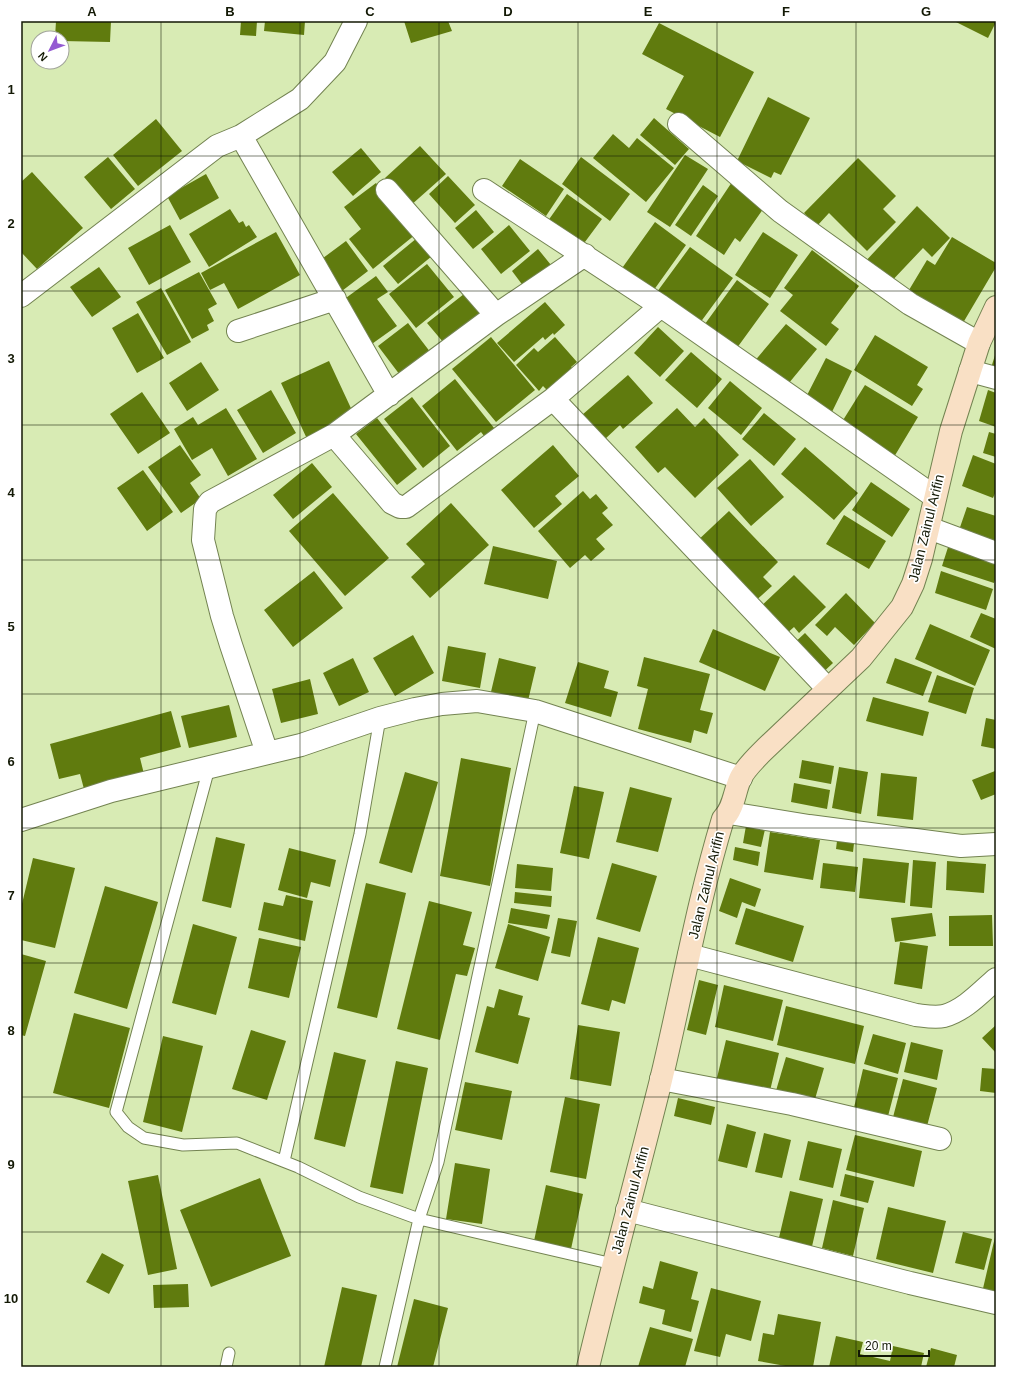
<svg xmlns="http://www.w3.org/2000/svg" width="1017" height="1388" viewBox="0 0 1017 1388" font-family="Arial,sans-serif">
<rect width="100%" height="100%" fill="#d8ebb4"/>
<path fill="#607b0e" d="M 56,21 L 111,21 L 110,42 L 62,41 L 62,38 L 55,38 Z
M 241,21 L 257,21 L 256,36 L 240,35 Z
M 265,21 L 305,21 L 304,35 L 264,31 Z
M 404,21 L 448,21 L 452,31 L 411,43 Z
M 954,21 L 996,21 L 996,22 L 988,38 Z
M 659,23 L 754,72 L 720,137 L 666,109 L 684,76 L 642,54 Z
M 768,97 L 810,118 L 781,175 L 774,172 L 771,178 L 737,161 Z
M 654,118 L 689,149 L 675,165 L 640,135 Z
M 156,119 L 182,151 L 138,186 L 113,155 Z
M 613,134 L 629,148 L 637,138 L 674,168 L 646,202 L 593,158 Z
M 420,146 L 446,174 L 410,206 L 385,178 Z
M 361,148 L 381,172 L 353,196 L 332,172 Z
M 685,155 L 708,169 L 670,227 L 647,212 Z
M 108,157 L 135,189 L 111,209 L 84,177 Z
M 581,157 L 630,194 L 610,221 L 562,184 Z
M 858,158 L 896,196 L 883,209 L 896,222 L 867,251 L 829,213 L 817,226 L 804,213 Z
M 520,159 L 564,189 L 546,216 L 502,186 Z
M 32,172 L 83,228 L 37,269 L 21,252 L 21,182 Z
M 206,174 L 219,198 L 180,220 L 167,196 Z
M 448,176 L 475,205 L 455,223 L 429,194 Z
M 732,182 L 766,205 L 740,242 L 735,238 L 724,255 L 696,236 Z
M 376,183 L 416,234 L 373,269 L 349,239 L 361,229 L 344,207 Z
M 703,185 L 718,196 L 691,236 L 675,225 Z
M 567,194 L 602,219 L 579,250 L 545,225 Z
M 917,206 L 950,238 L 932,257 L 923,248 L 887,286 L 863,264 Z
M 230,209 L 239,223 L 243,221 L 246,227 L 249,225 L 257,237 L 209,267 L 189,234 Z
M 476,210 L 494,232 L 473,249 L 455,228 Z
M 655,222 L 686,245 L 651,294 L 620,271 Z
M 170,225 L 191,262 L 149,285 L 128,248 Z
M 509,225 L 530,251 L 501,274 L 481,249 Z
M 276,232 L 300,275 L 238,309 L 224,283 L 210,290 L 201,273 Z
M 763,232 L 798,255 L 770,298 L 735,275 Z
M 952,237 L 996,263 L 996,267 L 960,328 L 906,295 L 927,260 L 935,265 Z
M 417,238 L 432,256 L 398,284 L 383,266 Z
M 346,241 L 368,271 L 338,294 L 315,264 Z
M 690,247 L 733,278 L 697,327 L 654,296 Z
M 538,249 L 551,265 L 524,287 L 512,271 Z
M 812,250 L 859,286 L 831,323 L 839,329 L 826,346 L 780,311 L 793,295 L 784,288 Z
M 427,264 L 454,297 L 416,328 L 389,294 Z
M 99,267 L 121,297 L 92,317 L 70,287 Z
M 199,272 L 217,304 L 208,309 L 214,321 L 207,325 L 209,330 L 192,339 L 165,290 Z
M 376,276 L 388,292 L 377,299 L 397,326 L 369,346 L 339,303 Z
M 737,280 L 769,304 L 734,352 L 702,328 Z
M 161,288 L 191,342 L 167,355 L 136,302 Z
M 464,294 L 480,313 L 443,342 L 427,323 Z
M 545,302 L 565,325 L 554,335 L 553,333 L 545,340 L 543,337 L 514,362 L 497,343 Z
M 138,313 L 164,358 L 137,373 L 112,328 Z
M 408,323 L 434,357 L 403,379 L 378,346 Z
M 786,324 L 817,349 L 784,389 L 753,363 Z
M 658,327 L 684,351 L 660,377 L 634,353 Z
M 875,335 L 928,367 L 917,385 L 923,389 L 912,406 L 854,370 Z
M 491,337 L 535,390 L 496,422 L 452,369 Z
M 555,337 L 577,362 L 571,367 L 578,375 L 549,392 L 543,386 L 539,391 L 516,365 L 534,348 L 538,352 Z
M 691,352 L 722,379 L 697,408 L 665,380 Z
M 996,352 L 996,369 L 991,368 Z
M 826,358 L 852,371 L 830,416 L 803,403 Z
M 329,361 L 356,419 L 308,441 L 281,383 Z
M 201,362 L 219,390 L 187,411 L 169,383 Z
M 628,375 L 653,403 L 623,429 L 620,425 L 604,440 L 582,415 Z
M 455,379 L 498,433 L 488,441 L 481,432 L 457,451 L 422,406 Z
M 730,381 L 762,408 L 741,435 L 708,408 Z
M 865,385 L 918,417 L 894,457 L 840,425 Z
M 271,390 L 296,433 L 263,453 L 237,410 Z
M 988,390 L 996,393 L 996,427 L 979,421 Z
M 142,392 L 170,433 L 138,454 L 110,414 Z
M 412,397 L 450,446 L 423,468 L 384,419 Z
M 226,408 L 257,459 L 228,476 L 212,448 L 192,460 L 174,429 L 193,417 L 198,425 Z
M 677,408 L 695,427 L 704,418 L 739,455 L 695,498 L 665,467 L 658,473 L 635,447 Z
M 764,413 L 796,439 L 774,466 L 742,439 Z
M 377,418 L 417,469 L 397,485 L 356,434 Z
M 989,432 L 996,434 L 996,457 L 983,453 Z
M 180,445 L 201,475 L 190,483 L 201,499 L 181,513 L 148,467 Z
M 553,445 L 579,476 L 555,496 L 562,504 L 534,528 L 501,490 Z
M 805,447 L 858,493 L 834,520 L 781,474 Z
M 973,455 L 996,464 L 996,491 L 993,498 L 962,486 Z
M 750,459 L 784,497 L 751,526 L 717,488 Z
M 312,463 L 332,487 L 293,519 L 273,495 Z
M 143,470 L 173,512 L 147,531 L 117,488 Z
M 871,482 L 910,509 L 892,537 L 852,510 Z
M 583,491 L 590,499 L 596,494 L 608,508 L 602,513 L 613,525 L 596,539 L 605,549 L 591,561 L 585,555 L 570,568 L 538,531 Z
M 333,493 L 389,558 L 345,596 L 289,531 Z
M 451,503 L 489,545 L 430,598 L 411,577 L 425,564 L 406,544 Z
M 967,507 L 996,516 L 996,549 L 957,536 Z
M 729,511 L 778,562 L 763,577 L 772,586 L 753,603 L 695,543 Z
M 844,515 L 886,541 L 869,569 L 826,544 Z
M 950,541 L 996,556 L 996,576 L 994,583 L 942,566 Z
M 493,546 L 557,561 L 548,599 L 484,584 Z
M 314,571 L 343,608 L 293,647 L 264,610 Z
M 941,571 L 993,589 L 986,610 L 935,593 Z
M 794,575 L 826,607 L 799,633 L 794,627 L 785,635 L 759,608 Z
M 846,593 L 875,623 L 854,645 L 835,627 L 827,636 L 815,625 Z
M 981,613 L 996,619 L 996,649 L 970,637 Z
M 930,624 L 990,650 L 975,686 L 915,659 Z
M 713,629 L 780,657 L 765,691 L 699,662 Z
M 805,633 L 833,663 L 818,677 L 791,646 Z
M 413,635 L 434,673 L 395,696 L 373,658 Z
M 448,646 L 486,653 L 480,688 L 442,681 Z
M 644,657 L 710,674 L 700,710 L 713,713 L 707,734 L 694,730 L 691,743 L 638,729 L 648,689 L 637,686 Z
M 353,658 L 369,692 L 339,706 L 323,673 Z
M 499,658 L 536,667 L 527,705 L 490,696 Z
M 895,658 L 932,672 L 923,696 L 886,683 Z
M 578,662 L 609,671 L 604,688 L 618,692 L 611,717 L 565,703 Z
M 937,675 L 974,688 L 966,714 L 928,702 Z
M 310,679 L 318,714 L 281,723 L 272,689 Z
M 873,697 L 929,712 L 923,736 L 866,721 Z
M 229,705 L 237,737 L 189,748 L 181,716 Z
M 171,711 L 181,747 L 140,758 L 144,774 L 84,789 L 80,774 L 59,779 L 50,744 Z
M 986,718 L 996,720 L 996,749 L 981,746 Z
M 461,758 L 511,768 L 490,886 L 440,876 Z
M 802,760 L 834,766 L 831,784 L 799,778 Z
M 839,767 L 868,772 L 861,814 L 832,808 Z
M 995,771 L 996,775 L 996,794 L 981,800 L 972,780 Z
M 405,772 L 438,782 L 412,873 L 379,863 Z
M 881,773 L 917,777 L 913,820 L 877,816 Z
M 794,783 L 830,790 L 827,809 L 791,802 Z
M 574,786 L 604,792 L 589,859 L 560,853 Z
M 630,787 L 672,798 L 658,852 L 616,842 Z
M 747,820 L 766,825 L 761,847 L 743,843 Z
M 770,832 L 820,840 L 813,880 L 764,872 Z
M 838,833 L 855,835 L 853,852 L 836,849 Z
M 216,837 L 245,844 L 231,908 L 202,901 Z
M 735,847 L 760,852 L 758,866 L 733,860 Z
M 289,848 L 336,860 L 330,887 L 311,882 L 307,898 L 278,890 Z
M 33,858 L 75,868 L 55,948 L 21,940 L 21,908 Z
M 863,858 L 909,863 L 905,903 L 859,898 Z
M 913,860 L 936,862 L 932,908 L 910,906 Z
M 947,861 L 986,864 L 984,893 L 946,890 Z
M 612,863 L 657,876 L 640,932 L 596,919 Z
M 823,863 L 858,867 L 855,892 L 820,888 Z
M 517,864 L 553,868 L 551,891 L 515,888 Z
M 730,878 L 761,889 L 755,907 L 742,902 L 737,918 L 719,911 Z
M 366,883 L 406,893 L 377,1018 L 337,1008 Z
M 105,886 L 158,902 L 127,1009 L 74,993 Z
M 515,892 L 552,896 L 551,907 L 514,903 Z
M 286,895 L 313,901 L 305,941 L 258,930 L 264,902 L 283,906 Z
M 429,901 L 472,912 L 463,945 L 475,948 L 467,976 L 456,974 L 440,1040 L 397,1029 Z
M 511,908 L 550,915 L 547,929 L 508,923 Z
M 746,908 L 804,926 L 793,962 L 735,944 Z
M 932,913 L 936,936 L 895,942 L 891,918 Z
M 992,915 L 993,946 L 949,946 L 949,916 Z
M 558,918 L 577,921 L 570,957 L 551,953 Z
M 193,924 L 237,937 L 216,1015 L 172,1003 Z
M 508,924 L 550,937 L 538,981 L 495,968 Z
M 598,937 L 639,948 L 625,1004 L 612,1000 L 609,1011 L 581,1004 Z
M 259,938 L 301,947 L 289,998 L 248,988 Z
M 900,942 L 928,946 L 922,989 L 894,984 Z
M 21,954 L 46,961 L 25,1036 L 21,1035 Z
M 699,980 L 718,985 L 706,1035 L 687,1030 Z
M 724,985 L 783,1000 L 773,1041 L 715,1027 Z
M 499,989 L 523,996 L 518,1015 L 530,1018 L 518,1064 L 475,1052 L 487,1006 L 494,1008 Z
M 786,1006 L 864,1026 L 855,1064 L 777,1045 Z
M 74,1013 L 130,1028 L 109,1108 L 53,1093 Z
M 578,1025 L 620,1032 L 611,1086 L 570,1079 Z
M 996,1025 L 996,1053 L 982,1038 Z
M 251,1030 L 286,1041 L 267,1100 L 232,1089 Z
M 873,1034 L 906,1043 L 898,1074 L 864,1064 Z
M 163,1036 L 203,1046 L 182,1132 L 143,1122 Z
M 726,1040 L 779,1053 L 769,1095 L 716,1082 Z
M 911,1042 L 943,1050 L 937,1080 L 904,1072 Z
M 334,1052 L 366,1060 L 345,1147 L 314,1139 Z
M 786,1057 L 824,1068 L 813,1106 L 775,1094 Z
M 396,1061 L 428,1068 L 403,1194 L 370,1187 Z
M 982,1068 L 996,1069 L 996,1093 L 980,1091 Z
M 863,1069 L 898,1078 L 887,1120 L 853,1112 Z
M 903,1079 L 937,1088 L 926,1130 L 892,1121 Z
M 465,1082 L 512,1091 L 502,1140 L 455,1130 Z
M 565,1097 L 600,1104 L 586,1179 L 550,1172 Z
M 678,1098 L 715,1107 L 711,1125 L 674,1116 Z
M 727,1124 L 756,1132 L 747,1168 L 718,1161 Z
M 764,1133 L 791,1140 L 782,1178 L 755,1172 Z
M 855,1135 L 922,1151 L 914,1187 L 846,1170 Z
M 808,1141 L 842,1149 L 833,1188 L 799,1180 Z
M 455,1163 L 490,1169 L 482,1224 L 446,1219 Z
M 845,1174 L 874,1181 L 868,1203 L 840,1196 Z
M 158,1175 L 177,1269 L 148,1275 L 128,1181 Z
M 260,1178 L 291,1256 L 211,1287 L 180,1210 Z
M 546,1185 L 583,1194 L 571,1249 L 534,1241 Z
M 790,1191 L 823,1199 L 810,1255 L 777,1246 Z
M 833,1200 L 864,1208 L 853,1256 L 822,1248 Z
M 888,1207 L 946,1221 L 933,1273 L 876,1259 Z
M 963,1232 L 992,1239 L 984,1270 L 955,1263 Z
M 995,1237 L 996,1237 L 996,1300 L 981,1297 Z
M 102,1253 L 124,1265 L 109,1294 L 86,1282 Z
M 660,1261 L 698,1272 L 691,1299 L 699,1301 L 691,1332 L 662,1324 L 665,1310 L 639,1303 L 643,1286 L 653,1289 Z
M 188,1284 L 189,1307 L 154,1308 L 153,1285 Z
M 342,1287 L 377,1295 L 361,1367 L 324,1367 Z
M 711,1288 L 761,1301 L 751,1341 L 726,1334 L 720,1357 L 694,1351 Z
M 414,1299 L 448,1308 L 433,1367 L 397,1367 Z
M 778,1314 L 821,1322 L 813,1367 L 791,1367 L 758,1361 L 763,1333 L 774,1335 Z
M 650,1327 L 693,1339 L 685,1367 L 638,1367 Z
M 836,1336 L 863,1342 L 860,1354 L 890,1361 L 893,1346 L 924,1353 L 921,1367 L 829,1367 Z
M 931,1348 L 957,1355 L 954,1367 L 926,1367 Z"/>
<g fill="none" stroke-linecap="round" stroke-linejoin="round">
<defs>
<path id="lane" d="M 209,768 L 116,1112 L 128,1127 L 144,1138 L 183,1145 L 237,1143 L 298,1167 L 359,1197 L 419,1219 L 613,1264
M 284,1161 L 360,834 L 380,718
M 226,1367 L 229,1353
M 385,1367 L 419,1219 L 438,1162 L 535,711"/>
<path id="street" d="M 679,124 L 780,211 L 910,304 L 979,343
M 241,136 L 389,395
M 387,190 L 496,315
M 484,190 L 661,306 L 935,497
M 21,296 L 217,146 L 241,136 L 300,99 L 335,62 L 356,21
M 238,331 L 335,299
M 970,371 L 996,378
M 553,399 L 828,689
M 334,435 L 392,503 L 400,507 L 406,507 L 553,399 L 661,306
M 929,528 L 996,553
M 267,753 L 231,645 L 222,616 L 203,540 L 205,509 L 210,502 L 334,435 L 496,315 L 585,255
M 729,813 L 809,826 L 961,846 L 996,844
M 21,820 L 111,791 L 301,745 L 380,718 L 415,709 L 442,704 L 477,701 L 535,711 L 741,778
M 689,955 L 916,1015 C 925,1016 935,1018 944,1016 C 965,1010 981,992 996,979
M 661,1079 L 792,1104 L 940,1139
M 627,1210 L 910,1283 L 996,1303"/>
<path id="secondary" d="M 588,1367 C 611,1271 637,1176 661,1080 C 682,993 697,904 723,819 C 734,808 734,793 740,779 C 745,768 758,756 766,748 L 861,658 L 902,607 L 913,584 L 921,559 L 951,431 L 979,343 L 996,307"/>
</defs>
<use href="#lane" stroke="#738351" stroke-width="13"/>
<use href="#street" stroke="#738351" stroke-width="24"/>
<use href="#secondary" stroke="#738351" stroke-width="24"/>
<use href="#lane" stroke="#fff" stroke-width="11"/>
<use href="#street" stroke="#fff" stroke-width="22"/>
<use href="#secondary" stroke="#f9e0c5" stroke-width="22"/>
</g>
<path fill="none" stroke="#131905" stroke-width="1" stroke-opacity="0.55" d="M 161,21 L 161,1367M 300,21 L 300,1367M 439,21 L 439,1367M 578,21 L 578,1367M 717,21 L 717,1367M 856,21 L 856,1367M 21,156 L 996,156M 21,291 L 996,291M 21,425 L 996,425M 21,560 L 996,560M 21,694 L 996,694M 21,828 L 996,828M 21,963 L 996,963M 21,1097 L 996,1097M 21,1232 L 996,1232"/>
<g text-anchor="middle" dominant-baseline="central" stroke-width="3.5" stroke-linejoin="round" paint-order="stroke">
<g font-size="14" fill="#131905" stroke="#fff">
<text transform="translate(926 528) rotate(-76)">Jalan Zainul Arifin</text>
<text transform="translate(706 885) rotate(-76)">Jalan Zainul Arifin</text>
<text transform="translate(630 1200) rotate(-75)">Jalan Zainul Arifin</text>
</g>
</g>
<rect width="1017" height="1388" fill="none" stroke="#ffffff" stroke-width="44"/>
<g transform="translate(50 50) rotate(228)"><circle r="19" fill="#ffffff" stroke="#a1a39b"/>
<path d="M0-3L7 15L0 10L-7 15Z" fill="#945ad2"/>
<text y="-6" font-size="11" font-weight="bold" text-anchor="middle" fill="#131905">N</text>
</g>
<path d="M859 1350v6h70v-6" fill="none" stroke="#131905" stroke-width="2"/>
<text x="865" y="1350" font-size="12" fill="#131905" stroke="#ffffff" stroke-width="3" paint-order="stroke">20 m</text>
<rect x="22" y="22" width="973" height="1344" fill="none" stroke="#131905" stroke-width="1.5"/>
<g font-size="13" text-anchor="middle" font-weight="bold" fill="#131905">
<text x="92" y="16">A</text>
<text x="230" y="16">B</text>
<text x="370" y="16">C</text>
<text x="508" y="16">D</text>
<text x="648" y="16">E</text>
<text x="786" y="16">F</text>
<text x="926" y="16">G</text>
<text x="11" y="94">1</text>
<text x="11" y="228">2</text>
<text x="11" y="363">3</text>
<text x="11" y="497">4</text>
<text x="11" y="631">5</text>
<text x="11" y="766">6</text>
<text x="11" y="900">7</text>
<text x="11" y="1035">8</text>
<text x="11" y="1169">9</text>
<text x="11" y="1303">10</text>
</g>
</svg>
